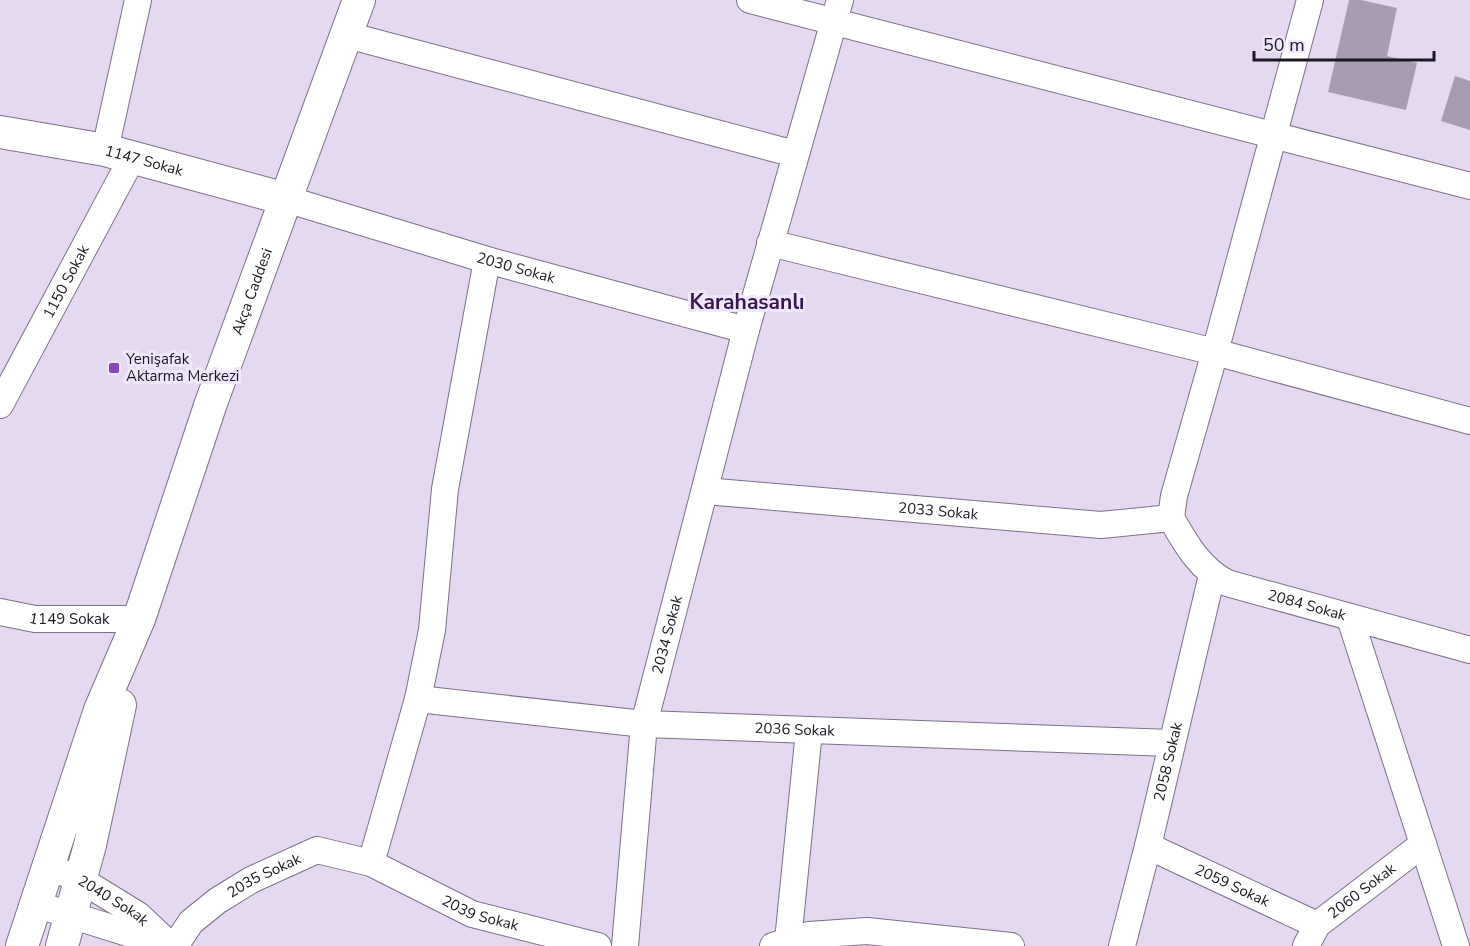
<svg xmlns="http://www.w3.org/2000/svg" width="1470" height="946" viewBox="0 0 1470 946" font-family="'Nunito Sans',sans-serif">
<rect width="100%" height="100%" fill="#e5d9f2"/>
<path fill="#a89cb4" d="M 1349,0 L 1361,0 L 1397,8 L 1387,56 L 1417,63 L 1406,110 L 1328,92 Z
M 1455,76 L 1470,81 L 1470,130 L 1441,121 Z"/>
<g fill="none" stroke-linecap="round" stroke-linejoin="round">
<defs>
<g id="minor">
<path d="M 750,0 L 1470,186"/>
<path d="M 347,35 L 795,154"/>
<path d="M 105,150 L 138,0"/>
<path id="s1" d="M 286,199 L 487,260 L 746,330"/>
<path d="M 770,243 L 1215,352 L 1470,421"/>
<path id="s2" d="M 0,405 L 132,158"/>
<path id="s3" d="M 705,491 L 1101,525 L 1171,518"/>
<path d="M 1171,518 L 1174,496 L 1215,352 L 1310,0"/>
<path id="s4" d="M 1171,518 C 1186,544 1200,569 1227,583 L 1470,650"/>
<path id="s5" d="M 0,612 L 35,619 L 139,619"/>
<path d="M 1350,618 L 1456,946"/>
<path id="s6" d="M 418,699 L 644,724 L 1172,743"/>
<path id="s7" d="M 1148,846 L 1317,925"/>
<path d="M 371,863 L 418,699 L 432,630 L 445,489 L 487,260"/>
<path id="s8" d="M 47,866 L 81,880 L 138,915 L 171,946"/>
<path d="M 35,904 L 166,945"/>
<path d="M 788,941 L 809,731"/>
<path id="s9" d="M 175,946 L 191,922 L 217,901 L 251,880 L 317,850 L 371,863 L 472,914 L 598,946"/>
<path id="s10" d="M 625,946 L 644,724 L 746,330 L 840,0"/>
<path d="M 773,946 L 809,935 L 867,931 L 1011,946"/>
<path id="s11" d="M 1122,946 L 1148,846 L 1212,575"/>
<path id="s12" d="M 1306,946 L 1317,925 L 1423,844"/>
</g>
<g id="tertiary">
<path id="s13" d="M 0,132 L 105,150 L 286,199"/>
<path id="s14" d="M 22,946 L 100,710 L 139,619 L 211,403 L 359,0"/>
<path d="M 62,946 L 90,845 L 120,705"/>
</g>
</defs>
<use href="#minor" stroke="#7c7187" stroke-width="28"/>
<use href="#tertiary" stroke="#7c7187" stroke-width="34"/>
<use href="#minor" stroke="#fff" stroke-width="26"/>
<use href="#tertiary" stroke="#fff" stroke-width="32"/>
</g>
<rect fill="#8645b9" stroke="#f1e7fc" stroke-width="2" x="108" y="362" width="12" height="12" rx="3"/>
<g text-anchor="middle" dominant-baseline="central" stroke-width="6" stroke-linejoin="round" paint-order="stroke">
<g font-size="15" fill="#1c1720" stroke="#f1e7fc">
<text stroke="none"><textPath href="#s13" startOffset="147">1147 Sokak</textPath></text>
<text stroke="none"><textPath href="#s1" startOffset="240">2030 Sokak</textPath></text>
<text stroke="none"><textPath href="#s2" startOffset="140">1150 Sokak</textPath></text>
<text stroke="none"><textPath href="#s14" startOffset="694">Akça Caddesi</textPath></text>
<text stroke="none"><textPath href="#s3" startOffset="234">2033 Sokak</textPath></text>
<text stroke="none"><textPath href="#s4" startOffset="170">2084 Sokak</textPath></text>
<text stroke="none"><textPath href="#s5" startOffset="70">1149 Sokak</textPath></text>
<text stroke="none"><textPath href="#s10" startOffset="315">2034 Sokak</textPath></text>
<text stroke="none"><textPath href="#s6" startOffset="378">2036 Sokak</textPath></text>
<text stroke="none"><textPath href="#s11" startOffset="190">2058 Sokak</textPath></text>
<text stroke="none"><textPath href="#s9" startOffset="116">2035 Sokak</textPath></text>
<text stroke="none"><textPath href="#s7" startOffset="93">2059 Sokak</textPath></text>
<text stroke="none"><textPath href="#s12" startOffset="80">2060 Sokak</textPath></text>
<text stroke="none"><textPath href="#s8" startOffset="75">2040 Sokak</textPath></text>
<text stroke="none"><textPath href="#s9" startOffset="351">2039 Sokak</textPath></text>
</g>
<g font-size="15" fill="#1c1720" stroke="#f1e7fc" text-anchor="start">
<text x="126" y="359">Yenişafak<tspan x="126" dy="17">Aktarma Merkezi</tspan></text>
</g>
<g font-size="21" font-weight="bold" fill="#36174f" stroke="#f1e7fc">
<text x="747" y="302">Karahasanlı</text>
</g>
</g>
<path d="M1254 51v9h180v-9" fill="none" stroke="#1c1720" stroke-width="3"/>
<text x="1263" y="51" font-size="18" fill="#1c1720" stroke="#f1e7fc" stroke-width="4.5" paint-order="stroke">50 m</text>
</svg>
